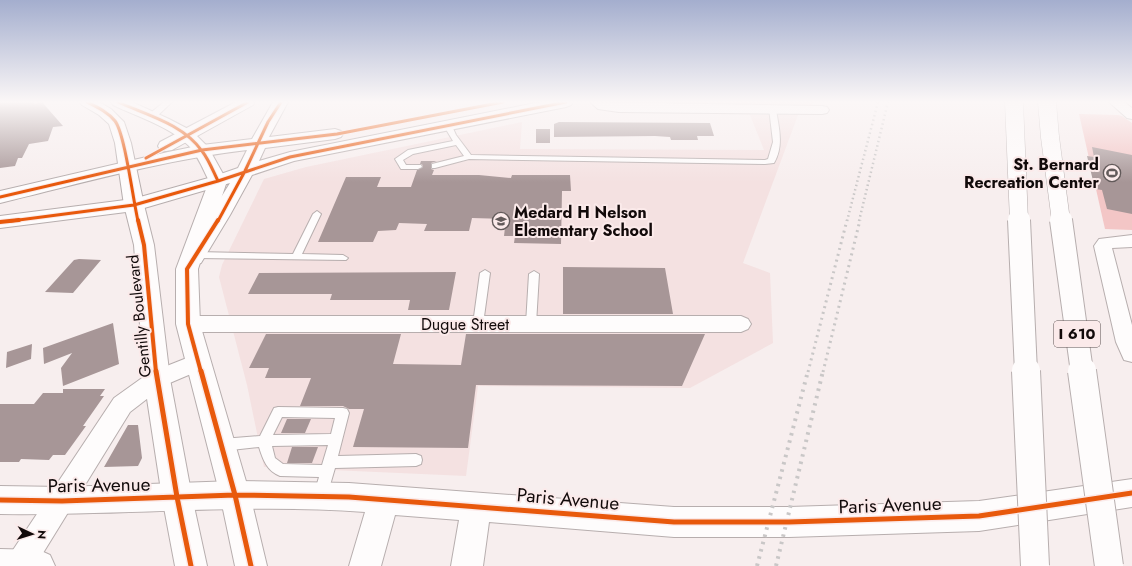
<svg xmlns="http://www.w3.org/2000/svg" width="1132" height="566" viewBox="0 0 1132 566" font-family="Jost,sans-serif">
<rect width="100%" height="100%" fill="#f7eeee"/>
<path fill="#f4e1e1" d="M 655,102 L 813,102 L 812,105 L 655,104 Z
M 750,115 L 798,115 L 743,263 L 770,273 L 773,343 L 690,388 L 478,386 L 466,476 L 264,467 L 247,385 L 219,277 L 222,265 L 264,179 L 306,167 L 522,122 L 520,149 L 764,150 Z"/>
<path fill="#f3c6c6" d="M 1079,114 L 1118,115 L 1122,116 L 1132,123 L 1132,230 L 1105,229 Z"/>
<path fill="#a79697" d="M 0,102 L 33,102 L 35,104 L 42,102 L 63,126 L 53,127 L 48,141 L 29,144 L 22,158 L 18,158 L 15,166 L 0,168 Z
M 559,122 L 710,123 L 714,136 L 697,136 L 698,140 L 671,140 L 670,137 L 655,136 L 554,137 L 554,124 Z
M 536,129 L 550,129 L 550,143 L 536,143 Z
M 1092,147 L 1132,155 L 1132,214 L 1107,209 L 1102,190 L 1095,189 L 1087,156 L 1094,157 Z
M 421,161 L 437,161 L 431,163 L 431,169 L 434,170 L 432,175 L 479,175 L 511,178 L 512,175 L 570,175 L 571,191 L 562,191 L 561,244 L 514,243 L 515,236 L 504,236 L 506,219 L 472,218 L 469,231 L 424,231 L 427,224 L 399,223 L 396,230 L 378,231 L 373,242 L 318,242 L 346,177 L 381,177 L 377,187 L 411,187 L 417,170 L 423,167 L 422,164 L 420,164 Z
M 79,259 L 101,260 L 73,293 L 45,292 L 74,260 Z
M 563,267 L 665,268 L 673,314 L 563,314 Z
M 456,272 L 449,310 L 408,310 L 410,300 L 330,300 L 332,294 L 248,294 L 259,273 Z
M 113,323 L 119,364 L 63,386 L 61,368 L 72,353 L 44,364 L 43,348 Z
M 266,334 L 401,334 L 393,364 L 461,365 L 466,334 L 705,334 L 682,386 L 476,385 L 468,448 L 353,447 L 364,409 L 349,409 L 343,406 L 300,406 L 311,378 L 265,378 L 269,368 L 249,368 Z
M 32,344 L 31,359 L 6,368 L 7,352 Z
M 63,389 L 105,389 L 100,396 L 104,396 L 83,426 L 86,426 L 65,455 L 53,455 L 49,460 L 21,459 L 19,462 L 0,462 L 0,404 L 34,404 L 43,393 L 63,393 Z
M 287,419 L 311,419 L 305,433 L 281,433 Z
M 128,425 L 138,425 L 142,458 L 138,466 L 104,467 Z
M 292,447 L 318,447 L 312,463 L 287,463 Z"/>
<g fill="none" stroke-linecap="round" stroke-linejoin="round">
<defs>
<path id="service" d="M 164,102 L 172,102 L 154,119 L 148,119 L 148,115 Z
M 769,108 L 772,108 L 776,110 C 779,128 784,146 774,163 L 765,164 L 469,159 L 435,168 L 432,168 L 432,164 L 464,156 L 456,145 L 413,154 L 403,160 L 406,165 L 421,165 L 422,167 L 418,169 L 401,169 L 395,159 L 408,150 L 453,141 L 444,126 L 448,124 L 451,124 L 456,135 L 471,155 L 765,160 L 768,159 L 773,142 Z
M 317,211 L 321,214 L 302,254 L 343,255 L 348,258 L 346,260 L 196,258 L 191,255 L 196,252 L 293,254 L 313,214 Z
M 485,270 L 490,273 L 483,324 L 482,327 L 474,327 L 473,324 L 480,273 Z
M 534,271 L 539,274 L 536,324 L 535,327 L 527,327 L 526,324 L 529,274 Z
M 278,407 L 343,408 L 347,409 L 349,413 L 338,456 L 416,454 L 421,456 L 422,460 L 421,464 L 416,466 L 335,468 L 326,499 L 321,500 L 316,499 L 314,494 L 319,477 L 280,476 C 267,471 263,460 259,447 L 222,451 L 217,449 L 216,445 L 217,441 L 222,439 L 260,436 L 274,408 ZM 282,417 L 335,418 L 331,434 L 273,435 ZM 328,445 L 322,465 L 283,464 L 275,458 L 272,446 Z"/>
<path id="minor" d="M 590,102 L 822,106 L 827,107 L 829,110 L 827,113 L 822,114 L 619,112 L 598,109 Z
M 1109,102 L 1124,102 L 1132,108 L 1132,119 L 1127,118 Z
M 1132,235 L 1132,247 L 1112,248 L 1132,325 L 1132,362 L 1124,360 L 1116,342 L 1094,246 L 1099,239 Z
M 188,316 L 741,316 L 748,319 L 751,324 L 748,329 L 741,332 L 188,332 L 181,329 L 178,324 L 181,319 Z
M 197,354 L 205,356 L 208,362 L 205,368 L 165,385 L 130,412 L 35,566 L 5,566 L 9,556 L 114,398 L 149,373 Z"/>
<path id="tertiary" d="M 236,102 L 255,102 L 253,105 L 172,150 L 166,151 L 160,150 L 158,146 L 160,142 Z
M 273,102 L 288,102 L 269,137 L 335,129 L 341,131 L 343,134 L 341,137 L 335,139 L 265,148 L 259,161 L 290,152 L 540,102 L 573,102 L 571,105 L 566,107 L 294,161 L 252,175 L 230,215 L 201,263 L 194,265 L 187,263 L 183,258 L 230,183 L 134,211 L 0,228 L 0,216 L 133,199 L 212,177 L 238,168 L 247,150 C 163,160 82,183 0,203 L 0,191 L 168,152 L 202,145 L 252,139 Z
M 1132,479 L 1132,507 L 979,531 L 789,537 L 674,537 L 489,522 L 483,566 L 451,566 L 459,520 L 395,515 L 381,566 L 349,566 L 365,512 C 244,503 122,516 0,514 L 0,486 L 62,487 L 235,481 L 349,483 L 674,507 L 789,507 L 979,501 Z
M 0,549 L 39,550 L 50,555 L 55,566 L 0,566 Z"/>
<path id="secondary" d="M 80,102 L 99,102 L 111,109 L 124,122 L 131,143 L 144,205 L 154,245 L 170,379 L 192,497 L 207,566 L 175,566 L 162,497 L 144,379 L 134,245 L 124,205 L 115,143 L 109,124 L 99,115 L 82,105 Z
M 111,102 L 132,102 L 169,119 L 192,131 L 208,147 L 227,181 L 198,269 L 200,324 L 250,495 L 267,566 L 235,566 L 220,495 L 176,324 L 176,269 L 209,181 C 203,169 198,156 189,146 C 169,126 138,117 113,105 Z"/>
</defs>
<use href="#service" stroke="#b7aeae" stroke-width="2"/>
<use href="#minor" stroke="#b7aeae" stroke-width="2"/>
<use href="#tertiary" stroke="#b7aeae" stroke-width="2"/>
<use href="#secondary" stroke="#b7aeae" stroke-width="2"/>
<use href="#service" fill="#fefcfc" fill-rule="evenodd"/>
<use href="#minor" fill="#fefcfc" fill-rule="evenodd"/>
<use href="#tertiary" fill="#fefcfc" fill-rule="evenodd"/>
<use href="#secondary" fill="#fefcfc" fill-rule="evenodd"/>
<path stroke="#c9c7c7" stroke-width="2.5" stroke-dasharray="1.5 3" stroke-linecap="butt" d="M 847,221 L 878,102
M 859,221 L 888,102"/>
<path stroke="#c9c7c7" stroke-width="3" stroke-dasharray="2 4" stroke-linecap="butt" d="M 808,372 L 847,220
M 823,372 L 860,220"/>
<path stroke="#c9c7c7" stroke-width="4" stroke-dasharray="2.5 5" stroke-linecap="butt" d="M 757,566 L 808,371
M 776,566 L 823,371"/>
<defs>
<path id="motorway-bridge-far2" d="M 1014,102 L 1019,221
M 1047,102 L 1050,137 L 1061,221"/>
<path id="motorway-bridge-far1" d="M 1019,220 L 1026,372
M 1061,220 L 1082,372"/>
<path id="motorway-bridge" d="M 1026,371 L 1035,566
M 1082,371 L 1109,566"/>
</defs>
<use href="#motorway-bridge-far2" stroke="#b7aeae" stroke-width="19" stroke-linecap="butt"/>
<use href="#motorway-bridge-far1" stroke="#b7aeae" stroke-width="24" stroke-linecap="butt"/>
<use href="#motorway-bridge" stroke="#b7aeae" stroke-width="30" stroke-linecap="butt"/>
<use href="#motorway-bridge-far2" stroke="#fefcfc" stroke-width="18"/>
<use href="#motorway-bridge-far1" stroke="#fefcfc" stroke-width="22"/>
<use href="#motorway-bridge" stroke="#fefcfc" stroke-width="28"/>
<defs>
<path id="cycleway-far2" d="M 87,102 C 97,107 108,112 115,121 C 125,134 133,200 138,221
M 118,102 C 147,115 183,124 202,151 C 209,160 213,171 218,181
M 146,158 L 248,102
M 0,197 L 202,150 L 337,134 L 503,102
M 11,221 L 134,205 L 218,181 L 290,157 L 566,102
M 218,221 L 245,171 L 268,122 L 281,102"/>
<path id="cycleway-far1" d="M 138,220 L 144,245 L 156,372
M 0,222 L 19,220
M 201,372 L 188,324 L 187,269 L 218,220"/>
<path id="cycleway" d="M 156,371 L 177,497 L 191,566
M 201,371 L 235,495 L 251,566
M 0,500 L 62,501 L 235,495 L 349,497 L 674,522 L 789,522 L 979,516 L 1132,493"/>
</defs>
<use href="#cycleway-far2" stroke="#fbeaea" stroke-width="5"/>
<use href="#cycleway-far1" stroke="#fbeaea" stroke-width="6"/>
<use href="#cycleway" stroke="#fbeaea" stroke-width="8"/>
<use href="#cycleway-far2" stroke="#e8590c" stroke-width="3"/>
<use href="#cycleway-far1" stroke="#e8590c" stroke-width="4"/>
<use href="#cycleway" stroke="#e8590c" stroke-width="5"/>
</g>
<linearGradient id="sky" x2="0" y2="1"><stop stop-color="#a4aece"/><stop offset="0.56" stop-color="#fbf7f7"/><stop offset="1" stop-color="#fbf7f7" stop-opacity="0"/></linearGradient>
<rect width="1132" height="182" fill="url(#sky)"/>
<defs>
<symbol id="stadium-ring" viewBox="-11 -11 22 22"><circle r="9.5" fill="#fbeaea" stroke="#625a5a" stroke-width="1.5"/><path d="M0-5a6.5 5 0 1 0 0 10a6.5 5 0 1 0 0-10ZM-3.5-1.8h7v3.6h-7Z" fill="#625a5a"/></symbol>
<symbol id="school-ring" viewBox="-11 -11 22 22"><circle r="9.5" fill="#fbeaea" stroke="#625a5a" stroke-width="1.5"/><path d="M0-5L7-2L0 1L-7-2ZM-4 1L0 2.5L4 1V4Q0 6-4 4Z" fill="#625a5a"/></symbol>
</defs>
<g fill-rule="evenodd">
<use href="#stadium-ring" x="1102" y="163" width="20" height="20"/>
<use href="#school-ring" x="491" y="211" width="20" height="20"/>
</g>
<g text-anchor="middle" dominant-baseline="central" stroke-width="4" stroke-linejoin="round" paint-order="stroke">
<rect fill="#fbeaea" stroke="#584d4d" stroke-width="1" x="1054" y="321" width="46" height="26" rx="3"/>
<g font-size="15" font-weight="bold" fill="#120a0a">
<text x="1077" y="334">I 610</text>
</g>
<g font-size="16" font-weight="bold" fill="#120a0a" stroke="#fbeaea" text-anchor="end">
<text x="1099" y="164">St. Bernard<tspan x="1099" dy="18">Recreation Center</tspan></text>
<text x="514" y="212" text-anchor="start">Medard H Nelson<tspan x="514" dy="18">Elementary School</tspan></text>
</g>
<g font-size="16" fill="#120a0a" stroke="#fbeaea">
<text transform="translate(139 316) rotate(-96)">Gentilly Boulevard</text>
<text x="465" y="324">Dugue Street</text>
</g>
<g font-size="19" fill="#120a0a" stroke="#fbeaea">
<text transform="translate(99 485) rotate(-1)">Paris Avenue</text>
<text transform="translate(568 499) rotate(5)">Paris Avenue</text>
<text transform="translate(890 505) rotate(-2)">Paris Avenue</text>
</g>
</g>
<g transform="translate(32 534) rotate(94)" stroke="#fbeaea" stroke-width="3" paint-order="stroke">
<path d="M0-3L7 15L0 10L-7 15Z" fill="#120a0a"/>
<text y="-6" font-size="11" font-weight="bold" text-anchor="middle" fill="#120a0a">N</text>
</g>
</svg>
